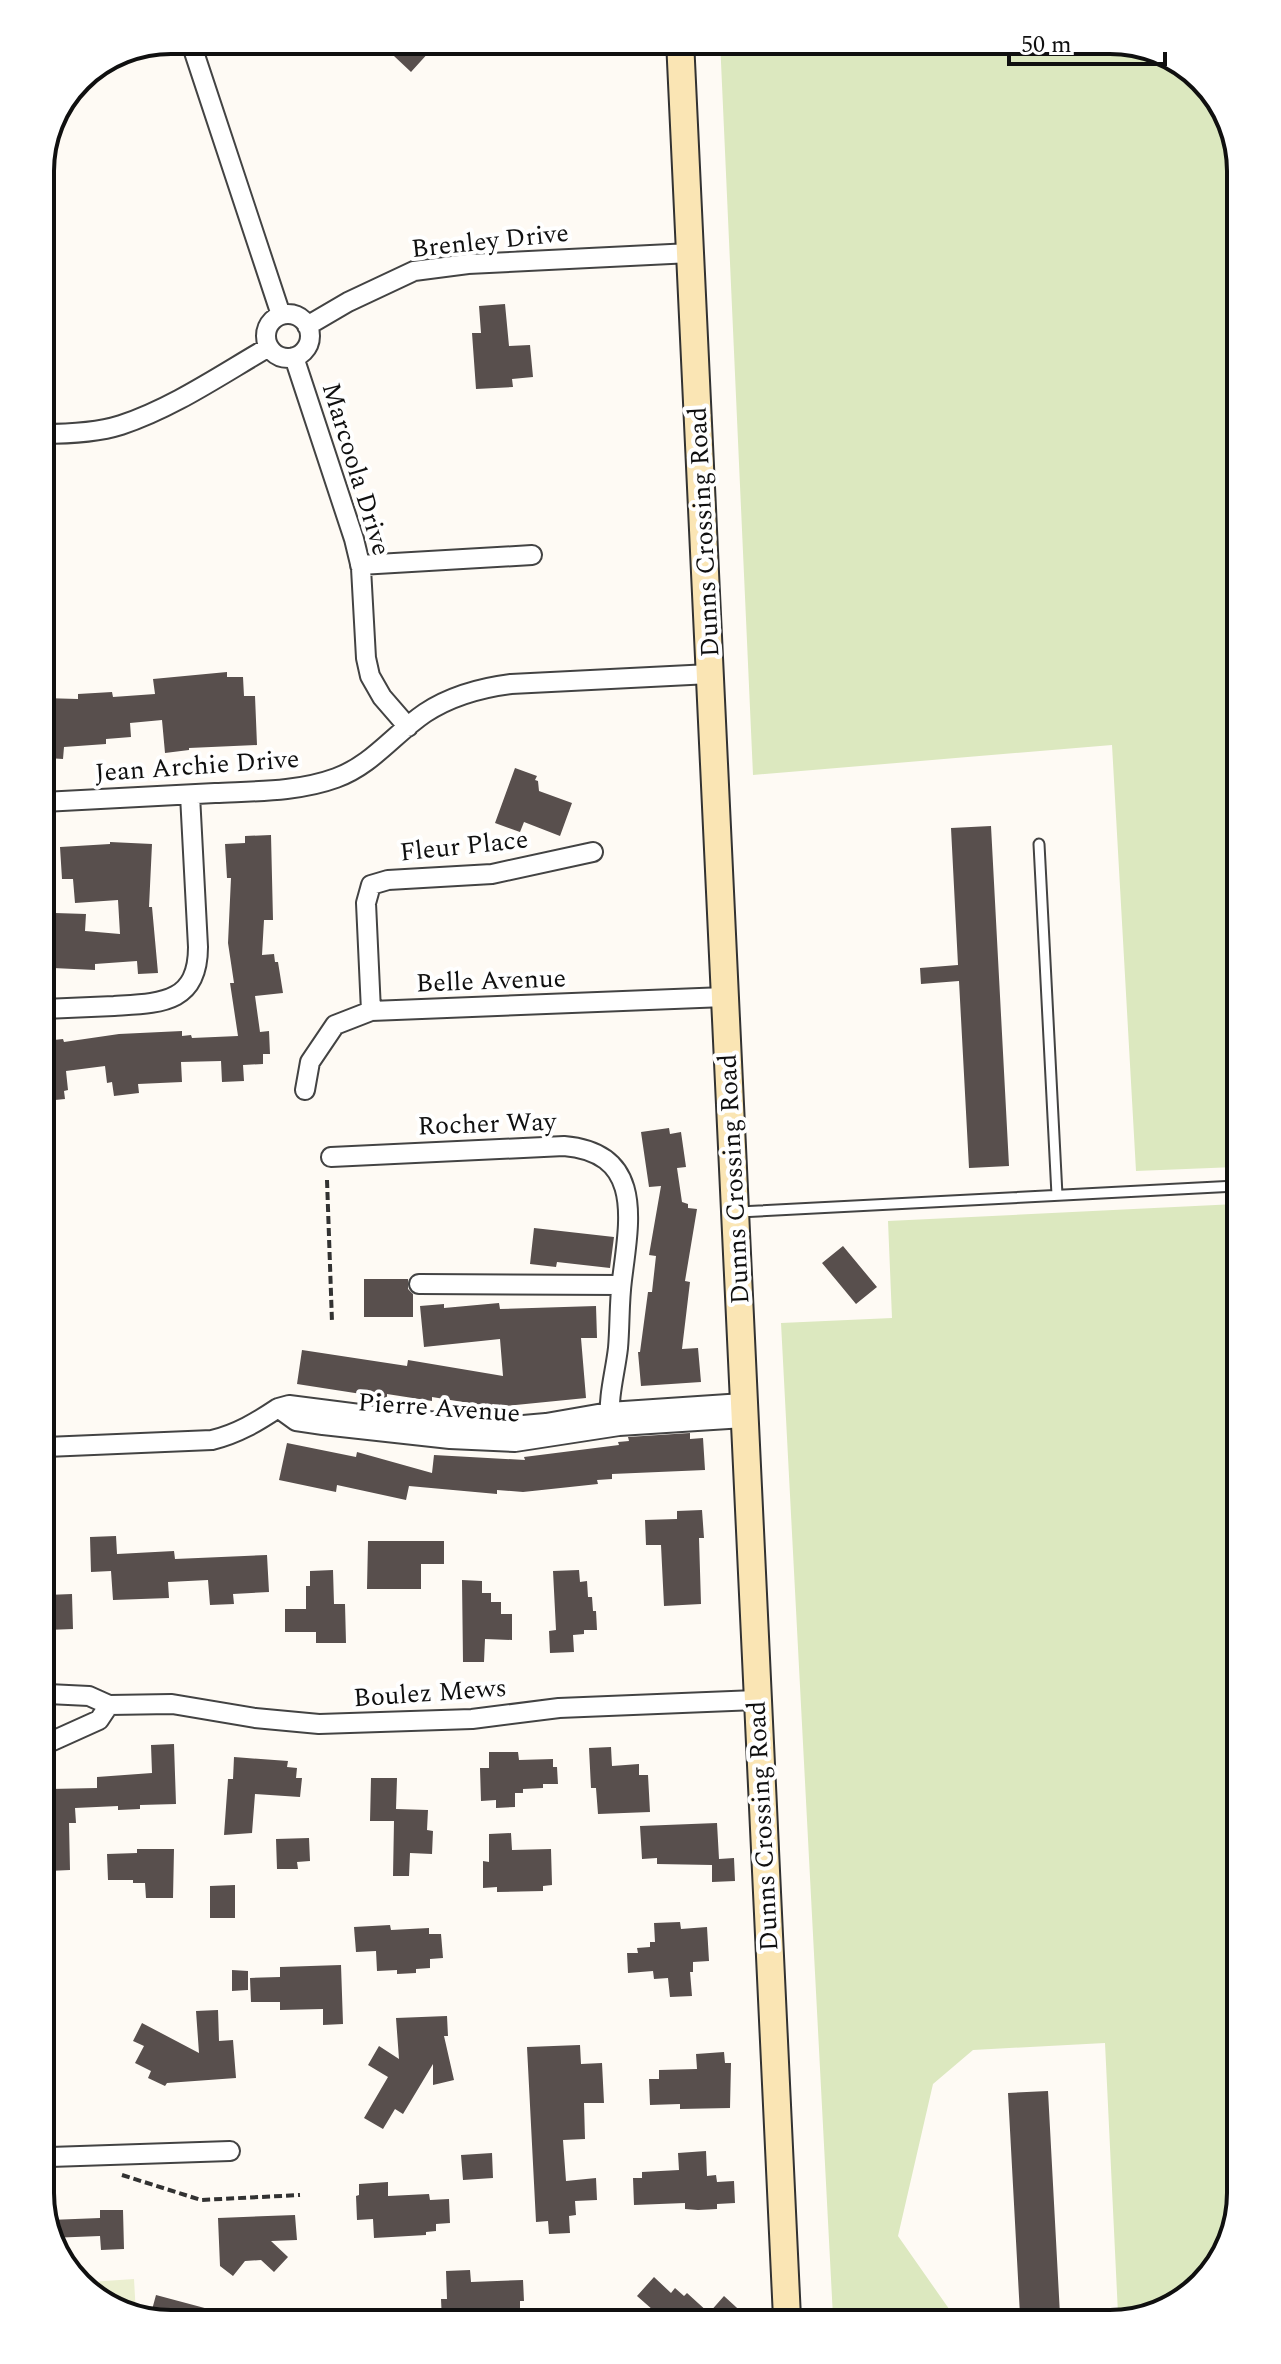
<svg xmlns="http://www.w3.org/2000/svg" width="1281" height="2364" viewBox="0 0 1281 2364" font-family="Spectral,serif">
<rect width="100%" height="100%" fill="#fefaf4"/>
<path fill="#dce8bf" d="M 720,40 L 1119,40 L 1183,62 L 1231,121 L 1236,1167 L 1136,1171 L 1112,745 L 753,775 Z
M 43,834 L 50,986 L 44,987 Z
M 1236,1204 L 1241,2193 L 1219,2266 L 1160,2314 L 1118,2314 L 1105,2043 L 973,2050 L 933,2084 L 898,2236 L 954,2316 L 833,2317 L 781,1323 L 892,1318 L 888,1221 Z"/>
<path fill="#ebefd0" d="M 134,2279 L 136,2315 C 116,2308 91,2306 90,2282 Z"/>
<path fill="#584f4d" d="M 377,40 L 418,40 L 430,51 L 411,72 Z
M 505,304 L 509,346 L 530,345 L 533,377 L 512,379 L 513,387 L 476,389 L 472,333 L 481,333 L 479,306 Z
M 227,672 L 227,677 L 243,677 L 244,696 L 255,696 L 257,745 L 189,748 L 189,750 L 165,753 L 162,720 L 130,723 L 131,737 L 106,739 L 106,744 L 64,747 L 63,759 L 47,758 L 47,753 L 43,753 L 43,698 L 78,699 L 78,694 L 112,692 L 113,697 L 155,694 L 153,679 Z
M 515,768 L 537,776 L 535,780 L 538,781 L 539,791 L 572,803 L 560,836 L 524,822 L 520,832 L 495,823 Z
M 991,826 L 1009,1166 L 969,1168 L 959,981 L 921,984 L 920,968 L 958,965 L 951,828 Z
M 271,835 L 273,920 L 264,920 L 262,955 L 274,954 L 275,962 L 278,962 L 283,993 L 255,996 L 260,1032 L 269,1031 L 270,1054 L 263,1054 L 263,1064 L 243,1065 L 244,1081 L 222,1082 L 221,1061 L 181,1062 L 182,1082 L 138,1084 L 139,1093 L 114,1096 L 112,1082 L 107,1083 L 105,1066 L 66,1071 L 68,1090 L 64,1091 L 65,1099 L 45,1101 L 44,1041 L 63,1039 L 64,1042 L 119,1034 L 182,1031 L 182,1036 L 191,1035 L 192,1038 L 238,1036 L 230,983 L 234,983 L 228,943 L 231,878 L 227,878 L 225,844 L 245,843 L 245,836 Z
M 110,842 L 152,844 L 149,907 L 152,907 L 158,973 L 138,974 L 137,961 L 95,964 L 95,970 L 53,968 L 55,913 L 86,914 L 85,931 L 120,934 L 118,900 L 75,903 L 73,879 L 62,879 L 60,847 L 110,844 Z
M 669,1128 L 670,1134 L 681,1132 L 686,1167 L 677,1168 L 682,1202 L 688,1204 L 688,1208 L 697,1209 L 685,1281 L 690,1282 L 682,1349 L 698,1348 L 701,1382 L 641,1386 L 638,1352 L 640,1352 L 648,1292 L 652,1292 L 656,1256 L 649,1255 L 661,1186 L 649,1187 L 641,1132 Z
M 534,1228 L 614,1237 L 610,1268 L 557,1262 L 556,1267 L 530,1264 Z
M 843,1246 L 877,1287 L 856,1304 L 822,1263 Z
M 364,1279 L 408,1279 L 408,1289 L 413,1294 L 413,1317 L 364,1317 Z
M 499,1303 L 500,1309 L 596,1306 L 597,1338 L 581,1338 L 586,1398 L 494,1407 L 432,1397 L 432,1401 L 387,1394 L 387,1398 L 297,1384 L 302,1350 L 407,1366 L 408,1360 L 503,1376 L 500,1339 L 424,1347 L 420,1306 L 444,1304 L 444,1308 Z
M 690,1433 L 690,1439 L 703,1438 L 705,1470 L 612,1474 L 612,1479 L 597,1480 L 598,1484 L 523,1492 L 497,1490 L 497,1494 L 409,1486 L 406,1500 L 337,1485 L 336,1492 L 279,1480 L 287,1443 L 356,1457 L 357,1452 L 432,1473 L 434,1455 L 525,1460 L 524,1457 L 619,1445 L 618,1442 L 629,1441 L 628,1437 Z
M 702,1510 L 704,1538 L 699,1538 L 701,1604 L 664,1606 L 661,1545 L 646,1545 L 645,1520 L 677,1519 L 677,1511 Z
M 116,1536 L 117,1554 L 174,1551 L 175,1559 L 267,1555 L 269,1592 L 233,1594 L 234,1604 L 210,1605 L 208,1580 L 168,1582 L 169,1598 L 113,1600 L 111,1571 L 91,1572 L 90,1537 Z
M 368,1541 L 444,1541 L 444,1564 L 421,1564 L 421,1589 L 367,1589 Z
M 333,1570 L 334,1604 L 345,1604 L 346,1643 L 316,1643 L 316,1632 L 285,1632 L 285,1609 L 306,1609 L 306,1586 L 310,1586 L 310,1571 Z
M 579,1570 L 580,1582 L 587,1581 L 588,1597 L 592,1597 L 593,1611 L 596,1611 L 597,1630 L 584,1630 L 584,1634 L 573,1635 L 574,1652 L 550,1653 L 549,1631 L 556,1630 L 553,1571 Z
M 462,1580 L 482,1581 L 482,1593 L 491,1593 L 491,1602 L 501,1602 L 501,1614 L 512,1614 L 512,1640 L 485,1639 L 484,1662 L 463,1662 Z
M 72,1594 L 73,1629 L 47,1630 L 47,1595 Z
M 174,1744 L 176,1804 L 140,1805 L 140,1809 L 118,1810 L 118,1806 L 75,1808 L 76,1823 L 69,1823 L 70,1870 L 48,1871 L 50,1789 L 97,1788 L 97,1777 L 152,1773 L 151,1745 Z
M 611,1747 L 612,1766 L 639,1764 L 639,1775 L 648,1775 L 650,1812 L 598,1814 L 596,1788 L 591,1788 L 589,1748 Z
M 489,1752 L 518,1752 L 519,1760 L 553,1759 L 553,1767 L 557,1767 L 558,1784 L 543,1784 L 543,1788 L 523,1789 L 523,1793 L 515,1793 L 515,1807 L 496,1808 L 496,1800 L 481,1801 L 480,1768 L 489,1768 Z
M 234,1757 L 288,1761 L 287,1767 L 297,1768 L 296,1778 L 302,1778 L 300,1797 L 255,1794 L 252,1833 L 224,1835 L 228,1779 L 233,1779 Z
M 371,1778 L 397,1778 L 396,1809 L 428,1810 L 427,1830 L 433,1831 L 432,1854 L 410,1853 L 409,1876 L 393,1876 L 394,1821 L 370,1821 Z
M 717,1823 L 719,1859 L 734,1858 L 735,1881 L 712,1882 L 712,1865 L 657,1864 L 657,1858 L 642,1859 L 640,1826 Z
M 511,1833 L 512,1850 L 551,1849 L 552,1885 L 543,1886 L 543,1891 L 497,1892 L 497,1887 L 483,1888 L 483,1861 L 489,1862 L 489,1834 Z
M 309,1838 L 310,1861 L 297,1862 L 298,1869 L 277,1869 L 276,1839 Z
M 137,1849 L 174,1849 L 173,1898 L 146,1898 L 145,1883 L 133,1883 L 133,1880 L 108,1880 L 107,1854 L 137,1853 Z
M 235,1885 L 235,1918 L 210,1918 L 210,1886 Z
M 680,1922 L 681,1929 L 707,1927 L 709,1961 L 693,1962 L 693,1972 L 690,1972 L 692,1996 L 670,1997 L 668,1978 L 654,1979 L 653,1971 L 628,1973 L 627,1953 L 638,1953 L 637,1948 L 650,1947 L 650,1942 L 655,1942 L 654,1923 Z
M 390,1925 L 391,1930 L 429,1928 L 429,1934 L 441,1934 L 443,1958 L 430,1959 L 430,1968 L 416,1969 L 416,1973 L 397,1974 L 397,1970 L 377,1971 L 376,1951 L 356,1952 L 354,1927 Z
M 341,1965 L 343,2024 L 323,2025 L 323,2009 L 280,2010 L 280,2002 L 251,2002 L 250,1978 L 280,1977 L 280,1967 Z
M 232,1970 L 248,1971 L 248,1990 L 232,1991 Z
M 218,2010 L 219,2041 L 233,2040 L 236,2078 L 167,2083 L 165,2086 L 148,2078 L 151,2071 L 135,2063 L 144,2046 L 133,2041 L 142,2023 L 199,2053 L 196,2011 Z
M 447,2016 L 448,2036 L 444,2036 L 454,2080 L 433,2085 L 433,2064 L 403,2114 L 395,2109 L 383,2129 L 364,2118 L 388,2077 L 368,2065 L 379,2046 L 399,2059 L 396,2018 Z
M 580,2045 L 581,2064 L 602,2063 L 604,2103 L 584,2103 L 585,2139 L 563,2140 L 566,2181 L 596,2178 L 597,2200 L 575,2201 L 576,2215 L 569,2216 L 570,2233 L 549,2234 L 548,2221 L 536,2222 L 527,2047 Z
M 724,2052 L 725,2063 L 731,2063 L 730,2108 L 680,2109 L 680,2104 L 650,2105 L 649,2079 L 659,2079 L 659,2070 L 697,2069 L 696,2054 Z
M 1048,2091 L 1060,2315 L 1020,2315 L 1008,2093 Z
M 706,2151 L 707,2176 L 716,2175 L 717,2182 L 734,2181 L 735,2203 L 717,2204 L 717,2209 L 698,2210 L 685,2209 L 685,2203 L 634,2205 L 633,2178 L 642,2178 L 642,2172 L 679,2170 L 678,2153 Z
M 492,2153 L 493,2178 L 463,2180 L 461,2155 Z
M 388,2182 L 388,2196 L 429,2194 L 430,2200 L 449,2199 L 450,2223 L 436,2224 L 436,2231 L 426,2232 L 426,2235 L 374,2238 L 373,2219 L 357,2220 L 356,2196 L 359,2195 L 359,2184 Z
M 100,2210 L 123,2210 L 124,2249 L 101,2250 L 100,2236 L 50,2238 L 50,2220 L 100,2218 Z
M 295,2215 L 297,2240 L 271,2241 L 288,2257 L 274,2272 L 261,2260 L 245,2261 L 233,2276 L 220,2266 L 218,2218 Z
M 470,2270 L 471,2282 L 523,2280 L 524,2301 L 520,2301 L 520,2309 L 477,2311 L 477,2321 L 442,2321 L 441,2299 L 447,2299 L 446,2271 Z
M 654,2277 L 671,2293 L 675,2288 L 684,2296 L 687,2293 L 709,2313 L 724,2296 L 748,2318 L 646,2319 L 653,2310 L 637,2296 Z
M 156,2295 L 242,2318 L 242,2323 L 175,2324 L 150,2317 Z"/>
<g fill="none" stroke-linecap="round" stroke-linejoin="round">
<defs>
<path id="lane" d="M 1039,844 L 1057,1195
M 739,1212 L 1236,1186"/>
<path id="street" d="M 190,40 L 281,315
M266 336a22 22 0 1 1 44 0a22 22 0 1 1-44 0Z
M 307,326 L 348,302 L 414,271 L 468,264 L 691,253
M 294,357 L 354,539 L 361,568 L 366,658 L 370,676 L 382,697 L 408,727
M 42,434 C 68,434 96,433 121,425 C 173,408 222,374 269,347
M 360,565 L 532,555
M 43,802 C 100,799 158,796 215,793 C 255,791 298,792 336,778 C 372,765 394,734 425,713 C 451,696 479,688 511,684 L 710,674
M 44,1009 C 68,1008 91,1007 114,1006 C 160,1003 198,1004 198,947 L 190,795
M 371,1011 L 366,903 L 371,885 L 388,880 L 492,874 L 593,852
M 305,1090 L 310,1062 L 335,1025 L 371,1011 L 725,997
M 331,1157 L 564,1146 C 645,1153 629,1222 622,1280 C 619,1303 620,1326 618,1348 C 615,1374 608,1395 610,1422
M 419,1284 L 621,1285
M 743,1403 L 609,1412 L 546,1423 L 501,1427 L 391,1418 L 289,1405 L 278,1408 L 296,1421 L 323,1425 L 450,1439 L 515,1442 L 619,1426 L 744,1418
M 46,1447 L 212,1440 C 237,1434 257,1422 278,1408
M 48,1694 L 89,1696 L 109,1705 L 172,1704 L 255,1718 L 319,1724 L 472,1719 L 559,1708 L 756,1700
M 48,1743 L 99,1720 L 109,1705
M 50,2157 L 230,2151"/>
<path id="secondary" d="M 680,40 L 787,2318"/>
</defs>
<use href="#lane" stroke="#434343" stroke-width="13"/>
<use href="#street" stroke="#434343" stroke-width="22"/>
<use href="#secondary" stroke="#323232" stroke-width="30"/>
<path stroke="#323232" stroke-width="4" stroke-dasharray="8 4" stroke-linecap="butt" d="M 327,1180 L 332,1322
M 122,2175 L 201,2200 L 300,2195"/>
<use href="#lane" stroke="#fff" stroke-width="9"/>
<use href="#street" stroke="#fff" stroke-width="18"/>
<use href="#secondary" stroke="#fae5b4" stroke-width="26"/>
</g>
<g text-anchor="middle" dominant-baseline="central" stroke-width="8" stroke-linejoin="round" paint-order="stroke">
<g font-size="26" fill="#101010" stroke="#fff">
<text transform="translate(490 241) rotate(-6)">Brenley Drive</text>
<text transform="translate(356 469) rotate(73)">Marcoola Drive</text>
<text transform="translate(704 532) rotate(-93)">Dunns Crossing Road</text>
<text transform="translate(197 766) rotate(-4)">Jean Archie Drive</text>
<text transform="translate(464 846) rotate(-6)">Fleur Place</text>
<text transform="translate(491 981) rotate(-2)">Belle Avenue</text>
<text transform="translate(487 1124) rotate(-2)">Rocher Way</text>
<text transform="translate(734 1179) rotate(-93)">Dunns Crossing Road</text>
<text transform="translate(439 1408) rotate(4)">Pierre Avenue</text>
<text transform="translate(430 1693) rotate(-4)">Boulez Mews</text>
<text transform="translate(763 1826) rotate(-93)">Dunns Crossing Road</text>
</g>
</g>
<path d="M0 0H1281V2364H0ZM171 54H1110A117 117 0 0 1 1227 171V2193A117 117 0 0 1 1110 2310H171A117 117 0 0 1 54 2193V171A117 117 0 0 1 171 54Z" fill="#fff" fill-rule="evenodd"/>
<path fill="none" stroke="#101010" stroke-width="4" d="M171 54H1110A117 117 0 0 1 1227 171V2193A117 117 0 0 1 1110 2310H171A117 117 0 0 1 54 2193V171A117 117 0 0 1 171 54Z"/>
<path d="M1009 52v12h156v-12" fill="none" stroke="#101010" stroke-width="4"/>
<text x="1021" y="52" font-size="24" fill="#101010" stroke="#ffffff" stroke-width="6" paint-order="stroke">50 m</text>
</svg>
